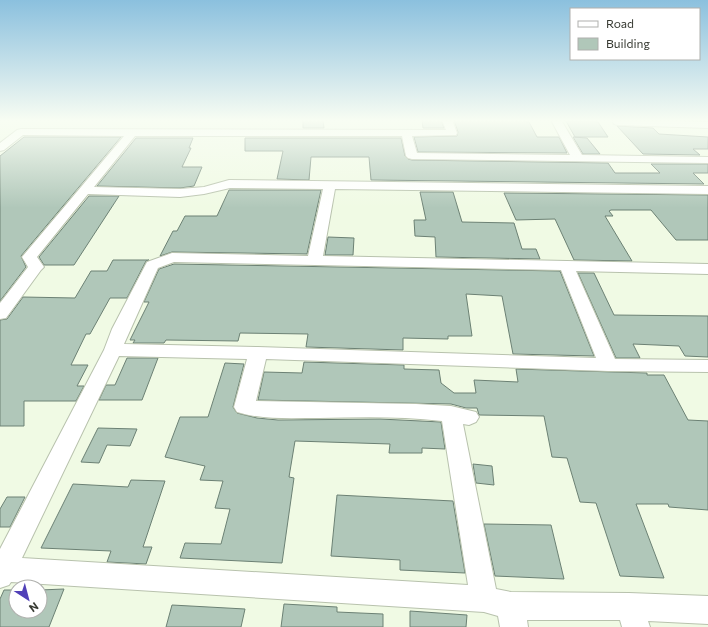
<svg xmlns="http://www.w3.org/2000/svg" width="708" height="627" viewBox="0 0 708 627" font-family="Commissioner,sans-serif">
<rect width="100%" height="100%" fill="#f0fae4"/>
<path fill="#b0c7b9" stroke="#6c8174" d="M 303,120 L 323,120 L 324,128 L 303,128 Z
M 422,120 L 441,120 L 444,128 L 423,128 Z
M 454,120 L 525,120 L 526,122 L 529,122 L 537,137 L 559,137 L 567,153 L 418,152 L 414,137 L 457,136 L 458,132 Z
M 566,121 L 598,122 L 608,137 L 575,137 Z
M 617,126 L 653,128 L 659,134 L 708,137 L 708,149 L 693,149 L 700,155 L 643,154 Z
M 24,137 L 121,137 L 21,256 L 26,267 L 0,301 L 0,156 Z
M 573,137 L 587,138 L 600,154 L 583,154 Z
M 136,138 L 193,138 L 189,148 L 191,148 L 182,167 L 202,167 L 194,186 L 180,188 L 97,186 Z
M 245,138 L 401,138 L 405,156 L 408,159 L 412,160 L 608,163 L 615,173 L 660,173 L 651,164 L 708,164 L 708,173 L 693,173 L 704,184 L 371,180 L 369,157 L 311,157 L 309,180 L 277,179 L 283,151 L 245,151 Z
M 229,190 L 321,190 L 307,254 L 172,252 L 160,256 L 173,231 L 177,231 L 185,216 L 217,216 Z
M 420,192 L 453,192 L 462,222 L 514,223 L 522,249 L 536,249 L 540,259 L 436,257 L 435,237 L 415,236 L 414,220 L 426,220 Z
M 504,193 L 708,195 L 708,240 L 676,240 L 651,210 L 611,210 L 609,211 L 613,216 L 605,216 L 632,261 L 574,260 L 555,219 L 516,220 Z
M 89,196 L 119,196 L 74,265 L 44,265 L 39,257 Z
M 328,237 L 354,238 L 353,255 L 325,255 Z
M 113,260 L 149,260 L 146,261 L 127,298 L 110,298 L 90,334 L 86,334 L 71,365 L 88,365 L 77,386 L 84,386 L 76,401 L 24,401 L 24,426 L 0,426 L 0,320 L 7,319 L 23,297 L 75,298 L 91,271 L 107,271 Z
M 174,264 L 560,271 L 594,356 L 513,354 L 502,296 L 466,294 L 472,336 L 448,336 L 448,339 L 403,338 L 403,350 L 306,347 L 308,334 L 240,333 L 238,341 L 166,340 L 164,343 L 133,343 L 135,340 L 130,340 L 149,302 L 144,302 L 159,269 Z
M 578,273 L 594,273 L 614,315 L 708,316 L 708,357 L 685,356 L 679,346 L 633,344 L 640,358 L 616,358 Z
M 127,358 L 158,358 L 142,400 L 99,400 L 106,385 L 115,385 Z
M 304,362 L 404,365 L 404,369 L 439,370 L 441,383 L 454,393 L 476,393 L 474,380 L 518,382 L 516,369 L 647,373 L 647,375 L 664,375 L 688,420 L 708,421 L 708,510 L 669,507 L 668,504 L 636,504 L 664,578 L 620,576 L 596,503 L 580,502 L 567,458 L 552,457 L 544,416 L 479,415 L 477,408 L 466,408 L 451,404 L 258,400 L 264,372 L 302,373 Z
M 225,363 L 244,364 L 233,407 L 237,413 L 257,418 L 278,420 L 380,419 L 441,422 L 445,449 L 422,448 L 422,453 L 389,453 L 390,444 L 295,441 L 289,477 L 294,478 L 282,563 L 180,558 L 185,543 L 221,544 L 230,509 L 215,508 L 223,481 L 200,480 L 205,466 L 165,457 L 180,417 L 208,417 Z
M 98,428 L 137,429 L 130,446 L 107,445 L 99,463 L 81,462 Z
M 473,464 L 492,466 L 494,485 L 476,483 Z
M 131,480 L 165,481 L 143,547 L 152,547 L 146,564 L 107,562 L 111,551 L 41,548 L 73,484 L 128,487 Z
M 337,495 L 453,501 L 465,573 L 400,570 L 400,560 L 331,556 Z
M 7,497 L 25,497 L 10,527 L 0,527 L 0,509 Z
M 484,524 L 551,525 L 564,579 L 495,576 Z
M 64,589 L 49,627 L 0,627 L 0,599 L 4,590 L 16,590 L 16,611 L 40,611 L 40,590 Z
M 284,604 L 337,607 L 337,612 L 383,614 L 383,627 L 281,627 Z
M 172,605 L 245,609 L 241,627 L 166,627 Z
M 410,611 L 467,615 L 466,627 L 410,627 Z"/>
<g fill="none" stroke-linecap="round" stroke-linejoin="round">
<defs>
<path id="street" d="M 442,120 L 452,120 L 457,133 L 456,135 L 412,136 L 417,153 L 570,155 L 551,120 L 561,120 L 582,155 L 708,157 L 708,163 L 412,159 L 408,158 L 406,156 L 402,136 L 135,136 L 94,187 L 180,189 L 204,187 L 229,180 L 708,186 L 708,194 L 335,189 L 323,256 L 708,264 L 708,274 L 576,271 L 615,359 L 708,360 L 708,372 L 608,371 L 266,359 L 256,401 L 416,404 L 451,406 L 476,412 L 479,417 L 476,422 L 469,425 L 463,424 L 496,589 L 511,592 L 629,593 L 708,596 L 708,624 L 648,621 L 650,627 L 622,627 L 620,620 L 527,620 L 528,627 L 500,627 L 498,616 L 484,612 L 11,582 L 9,585 L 0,588 L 0,549 L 104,350 L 112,329 L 147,262 L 172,253 L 308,256 L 323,189 L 230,188 L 204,194 L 180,197 L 88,194 L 37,257 L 44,267 L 41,270 L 6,318 L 0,319 L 0,303 L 28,267 L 22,257 L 124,136 L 23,135 L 4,150 L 0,151 L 0,143 L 17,130 L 21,129 L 446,130 ZM 174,262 L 561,270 L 596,358 L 258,347 L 124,344 L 158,268 ZM 119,356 L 247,359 L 234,407 L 237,412 C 263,420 292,418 319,418 C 360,417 401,416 442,421 L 468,585 L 22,558 Z
M 612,120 L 708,122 L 708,128 L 618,125 L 614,124 Z"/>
</defs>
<use href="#street" stroke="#b8c2ad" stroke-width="2"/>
<use href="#street" fill="#fff" fill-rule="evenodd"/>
</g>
<linearGradient id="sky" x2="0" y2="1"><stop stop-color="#8bc0de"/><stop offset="0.58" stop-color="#f8fdf3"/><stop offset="1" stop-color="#f8fdf3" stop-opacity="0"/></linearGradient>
<rect width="708" height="208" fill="url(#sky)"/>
<rect x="570" y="8" width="130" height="52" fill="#ffffff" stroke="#afb0ad"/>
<rect x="578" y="21" width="20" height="6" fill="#ffffff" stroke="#afb0ad"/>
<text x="606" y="28" font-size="12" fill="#373a32">Road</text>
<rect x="578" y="38" width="20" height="12" fill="#b0c7b9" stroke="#afb0ad"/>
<text x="606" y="48" font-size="12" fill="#373a32">Building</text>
<g transform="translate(28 599) rotate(144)"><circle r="19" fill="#ffffff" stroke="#afb0ad"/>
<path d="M0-3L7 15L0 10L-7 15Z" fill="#5141b8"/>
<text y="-6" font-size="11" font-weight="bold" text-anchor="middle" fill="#373a32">N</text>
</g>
</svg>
